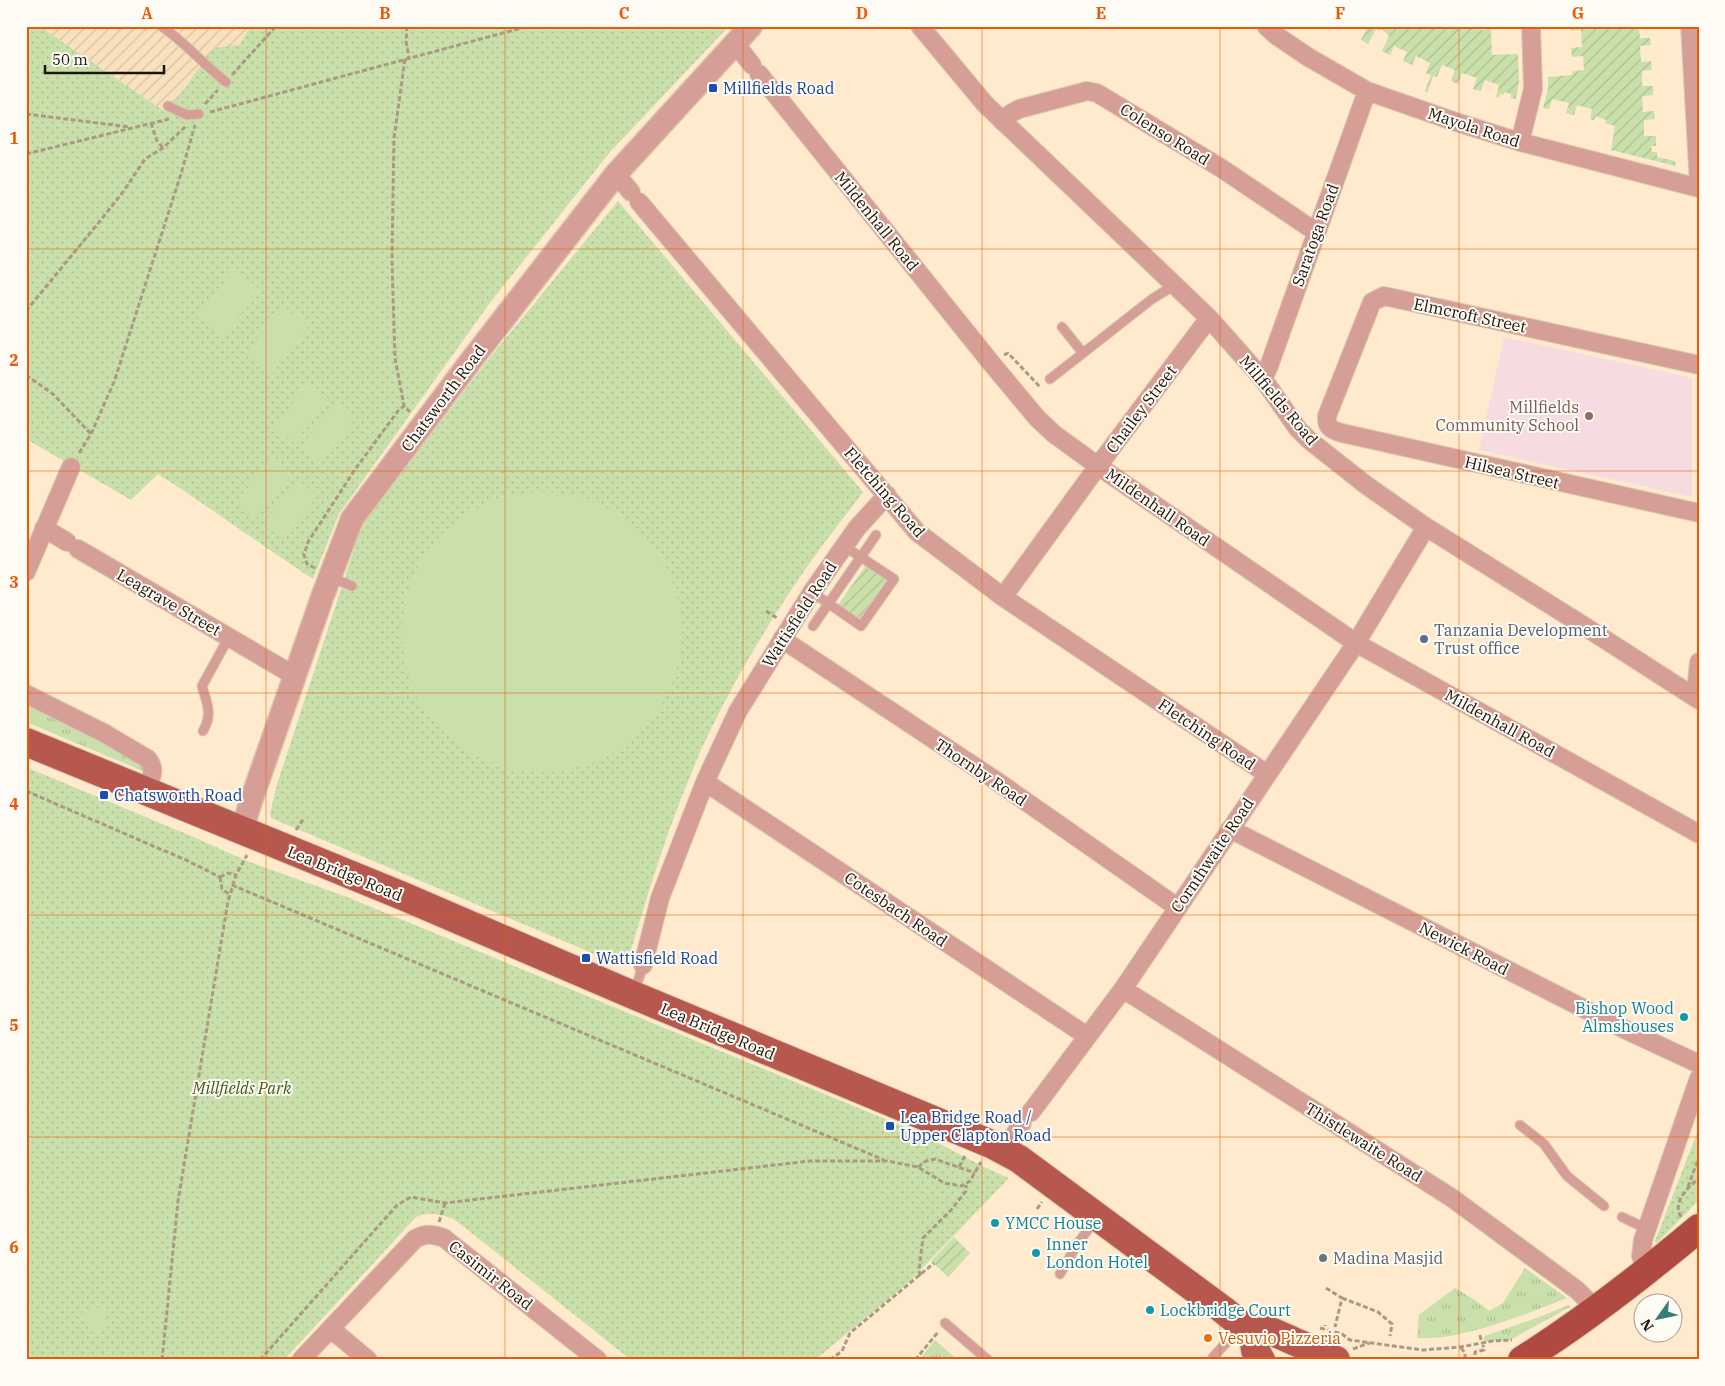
<svg xmlns="http://www.w3.org/2000/svg" width="1725" height="1386" viewBox="0 0 1725 1386" font-family="'IBM Plex Serif',serif">
<defs>
<pattern id="industrial-furrows" width="10" height="10" patternUnits="userSpaceOnUse" patternTransform="scale(1.25)"><rect width="10" height="10" fill="#fae1bd"/><path d="M-1 1l2-2M0 10L10 0M9 11l2-2" fill="none" stroke="#d6c0a1"/></pattern>
<pattern id="grass-tufts" width="24" height="20" patternUnits="userSpaceOnUse" patternTransform="scale(1.25)"><rect width="24" height="20" fill="#c9e0aa"/><path d="M3 7l-1-3M5 7V3M7 7l1-3M15 17l-1-3M17 17v-4M19 17l1-3" fill="none" stroke="#acbf91"/></pattern>
<pattern id="park-dots" width="8" height="8" patternUnits="userSpaceOnUse" patternTransform="scale(1.25)"><rect width="8" height="8" fill="#c9e0aa"/><path d="M2 2h.1M6 6h.1" fill="none" stroke="#acbf91" stroke-width="1.8" stroke-linecap="round"/></pattern>
<pattern id="garden-furrows" width="10" height="10" patternUnits="userSpaceOnUse" patternTransform="scale(1.25)"><rect width="10" height="10" fill="#c9e0aa"/><path d="M-1 1l2-2M0 10L10 0M9 11l2-2" fill="none" stroke="#acbf91"/></pattern>
</defs>
<rect width="100%" height="100%" fill="#ffeacd"/>
<path fill="url(#industrial-furrows)" d="M 39,26 L 251,26 L 239,45 L 213,48 L 175,103 L 172,101 L 164,111 Z"/>
<path fill="#f6dce1" d="M 1504,337 L 1692,378 L 1692,497 L 1479,450 Z"/>
<path fill="url(#grass-tufts)" d="M 26,703 L 86,733 L 141,764 L 143,771 L 26,722 Z
M 1525,1268 L 1567,1298 C 1528,1314 1486,1330 1445,1337 C 1436,1338 1426,1338 1417,1338 L 1419,1315 L 1455,1288 L 1475,1300 L 1489,1311 L 1503,1303 Z
M 1569,1305 L 1570,1307 L 1510,1340 L 1483,1342 L 1485,1336 L 1539,1317 Z
M 935,1340 L 958,1360 L 919,1360 Z"/>
<path fill="url(#park-dots)" d="M 26,26 L 39,26 L 164,111 L 171,100 L 175,102 L 213,48 L 239,45 L 251,26 L 729,26 L 610,152 L 489,304 L 339,514 L 313,579 C 261,545 211,508 158,474 L 131,500 L 26,439 Z
M 618,201 L 863,492 C 843,519 821,546 802,574 C 772,618 744,664 720,711 C 679,791 652,878 627,964 L 623,966 L 271,818 L 270,814 L 277,784 L 362,525 L 488,360 Z
M 26,767 L 196,838 L 247,861 L 347,897 L 912,1130 C 944,1145 975,1164 1009,1178 L 911,1280 L 815,1360 L 631,1360 L 454,1219 C 440,1214 430,1211 416,1217 L 284,1360 L 26,1360 Z
M 1699,1128 L 1699,1200 L 1658,1242 L 1656,1243 L 1655,1241 Z"/>
<path fill="url(#garden-furrows)" d="M 1368,26 L 1480,26 L 1481,30 L 1491,29 L 1492,55 L 1518,54 L 1519,83 L 1516,99 L 1511,98 L 1511,94 L 1505,92 L 1503,95 L 1500,94 L 1499,98 L 1496,97 L 1499,85 L 1485,80 L 1481,91 L 1473,89 L 1477,78 L 1462,73 L 1458,84 L 1451,81 L 1455,70 L 1442,65 L 1437,77 L 1433,76 L 1427,93 L 1425,91 L 1431,75 L 1426,73 L 1430,63 L 1416,56 L 1412,65 L 1403,61 L 1407,52 L 1394,46 L 1390,55 L 1382,51 L 1389,36 L 1382,29 L 1380,31 L 1376,29 L 1368,44 L 1361,40 Z
M 1570,26 L 1639,26 L 1640,38 L 1650,38 L 1651,45 L 1640,46 L 1641,62 L 1651,61 L 1652,70 L 1642,71 L 1642,86 L 1653,86 L 1653,95 L 1642,96 L 1643,112 L 1654,111 L 1655,119 L 1644,120 L 1644,136 L 1656,136 L 1656,146 L 1651,146 L 1652,152 L 1657,152 L 1657,157 L 1675,161 L 1676,166 L 1611,150 L 1615,126 L 1605,123 L 1606,120 L 1596,116 L 1594,120 L 1590,119 L 1592,109 L 1577,105 L 1574,115 L 1566,113 L 1569,103 L 1552,99 L 1549,109 L 1543,108 L 1548,89 L 1548,77 L 1572,75 L 1573,71 L 1584,70 L 1583,56 L 1572,57 L 1571,48 L 1582,47 L 1581,30 L 1571,31 Z
M 866,565 L 888,581 L 860,620 L 838,605 Z
M 954,1237 L 970,1253 L 948,1277 L 931,1261 Z"/>
<path fill="#c9e0aa" d="M 234,269 L 260,289 L 223,337 L 197,317 Z
M 282,305 L 309,325 L 272,374 L 245,354 Z
M 308,383 L 329,399 L 294,443 L 274,427 Z
M 335,404 L 355,419 L 321,464 L 300,448 Z
M 271,458 L 291,474 L 257,518 L 236,502 Z
M 298,480 L 318,496 L 283,540 L 263,524 Z
M402 632a140 140 0 1 1 280 0a140 140 0 1 1-280 0Z
M 103,1306 L 107,1327 L 101,1331 L 94,1333 L 89,1331 L 82,1312 Z"/>
<g fill="none" stroke-linecap="round" stroke-linejoin="round">
<defs>
<path id="service" d="M 161,26 C 185,42 203,64 226,82
M 168,106 L 187,115 L 199,114
M 1062,327 L 1083,353
M 1050,379 L 1152,299 L 1175,285
M 330,577 L 352,586
M 812,592 L 861,626 L 894,579 L 844,546
M 813,626 L 876,535
M 203,731 C 213,714 207,704 202,686 L 229,637
M 634,993 L 643,965
M 1520,1125 L 1544,1144 L 1567,1176 L 1604,1206
M 1622,1217 L 1647,1229
M 1060,1274 L 1078,1243 L 1096,1219
M 945,1323 L 988,1360
M 1213,1357 L 1240,1328"/>
<path id="minor" d="M 920,26 L 985,104 L 1209,318 L 1263,379 L 1298,429 L 1309,440 L 1366,485 L 1426,527 L 1584,626 L 1699,700
M 1266,26 L 1277,36 L 1308,57 L 1367,91 L 1453,121 L 1520,142 L 1699,188
M 1690,26 L 1699,184
M 735,43 L 752,65
M 759,74 L 992,364 L 1037,418 L 1054,434 L 1098,466 L 1356,643 L 1699,834
M 1002,121 L 1010,114 L 1019,109 L 1087,91 L 1097,93 L 1221,168 L 1316,232
M 1520,142 L 1533,89 L 1531,26
M 616,174 L 631,192
M 639,202 L 917,532 L 1003,597 L 1267,774
M 1699,365 L 1384,296 L 1372,302 L 1327,416 C 1326,427 1331,430 1342,433 L 1699,513
M 1263,379 L 1269,366 L 1367,91
M 44,528 L 67,542
M 78,549 L 295,676
M 26,572 L 71,467
M 1003,597 L 1098,466 L 1209,318
M 782,639 L 995,780 L 1177,907
M 26,694 L 104,733 L 148,759 C 157,770 150,780 146,792
M 1693,696 L 1697,682 L 1699,662
M 705,782 L 1087,1036
M 1230,829 L 1626,1030 L 1699,1064
M 643,965 L 660,898 L 705,782 L 738,711 L 812,592 L 857,528 L 887,495
M 1123,989 L 1452,1198 L 1577,1290 L 1596,1309
M 1031,1112 L 1123,989 L 1356,643 L 1426,527
M 1004,1151 L 1022,1123
M 1646,1270 L 1641,1256 L 1643,1240 L 1699,1078
M 331,1329 L 368,1360
M 301,1360 L 415,1239 C 426,1233 432,1234 444,1238 L 598,1360"/>
<path id="tertiary" d="M 244,832 L 246,817 L 251,801 L 323,595 L 352,519 L 470,362 L 616,174 L 751,26"/>
<path id="primary" d="M 26,742 L 405,897 L 633,995 L 991,1144 L 1019,1159 L 1222,1309 L 1253,1334 L 1255,1350 L 1261,1360
M 1253,1334 L 1267,1330 L 1273,1332 L 1336,1360"/>
<path id="trunk" d="M 1522,1360 C 1584,1321 1643,1275 1699,1228"/>
</defs>
<use href="#service" stroke="#dbc8ae" stroke-width="11"/>
<use href="#minor" stroke="#dbc8ae" stroke-width="20"/>
<use href="#tertiary" stroke="#dbc8ae" stroke-width="25"/>
<use href="#primary" stroke="#dbc8ae" stroke-width="30"/>
<use href="#trunk" stroke="#dbc8ae" stroke-width="30"/>
<path stroke="#aa9a84" stroke-width="3" stroke-dasharray="5 2.5" stroke-linecap="butt" d="M 407,26 L 406,41 L 409,58
M 405,59 L 394,138 L 392,260 L 395,358 L 404,406 L 410,412
M 232,75 L 276,26
M 205,104 L 218,90
M 210,112 L 529,26
M 26,114 L 130,127
M 151,123 L 157,141 L 163,148
M 26,154 L 169,119
M 26,311 L 100,221 L 123,192 L 145,159 L 163,148 L 187,125
M 1004,355 L 1008,353 L 1040,387
M 26,375 L 53,394 L 91,434
M 79,453 L 91,434 L 114,382 L 180,177 L 195,125
M 315,568 L 307,564 L 304,555 L 308,542 L 356,468 L 398,411 L 404,406
M 766,611 L 777,618
M 26,791 L 188,861 L 220,877
M 296,830 L 304,818
M 220,877 L 222,889 L 230,895
M 220,877 L 228,873 L 236,875
M 232,885 L 884,1160
M 918,1167 L 926,1161 L 935,1159 L 975,1173
M 959,1167 L 966,1154
M 1688,1187 L 1699,1157
M 1037,1209 L 1042,1202
M 1681,1217 C 1672,1201 1688,1188 1699,1178
M 439,1222 L 445,1203
M 920,1276 L 919,1270 L 923,1238 L 951,1210 L 966,1191 L 966,1185
M 1326,1288 L 1342,1298 L 1335,1327
M 1342,1298 L 1378,1312 L 1392,1324 L 1390,1336
M 1325,1326 L 1325,1325
M 1320,1328 L 1342,1334 L 1350,1340 L 1423,1350 L 1460,1347 L 1493,1341 L 1512,1340
M 1480,1335 L 1481,1340
M 1461,1348 L 1465,1353 L 1465,1360
M 1353,1349 L 1369,1343
M 1475,1355 L 1475,1352 L 1484,1350 L 1483,1345
M 162,1360 L 178,1201 L 228,901 L 236,875 L 247,855
M 260,1360 L 397,1205 L 411,1197 L 445,1203 L 810,1161 L 887,1161 L 918,1167 L 944,1183 L 962,1186 L 970,1181 L 981,1162
M 830,1360 L 842,1351 L 850,1333 L 934,1263
M 915,1360 L 939,1331"/>
<use href="#service" stroke="#d59e96" stroke-width="9"/>
<use href="#minor" stroke="#d59e96" stroke-width="18"/>
<use href="#tertiary" stroke="#d59e96" stroke-width="22"/>
<use href="#primary" stroke="#b6584d" stroke-width="28"/>
<use href="#trunk" stroke="#b04940" stroke-width="28"/>
</g>
<path fill="none" stroke="#e8590c" stroke-width="1" stroke-opacity="0.55" d="M 266,26 L 266,1360M 505,26 L 505,1360M 743,26 L 743,1360M 982,26 L 982,1360M 1220,26 L 1220,1360M 1459,26 L 1459,1360M 26,249 L 1699,249M 26,471 L 1699,471M 26,693 L 1699,693M 26,915 L 1699,915M 26,1137 L 1699,1137"/>
<g fill="#1a4fb4" stroke="#fefaf4" stroke-width="2">
<rect x="708" y="83" width="10" height="10" rx="2.5"/>
<rect x="99" y="790" width="10" height="10" rx="2.5"/>
<rect x="581" y="953" width="10" height="10" rx="2.5"/>
<rect x="885" y="1121" width="10" height="10" rx="2.5"/>
</g>
<circle fill="#8d6e63" stroke="#fefaf4" stroke-width="2" cx="1589" cy="416" r="5"/>
<circle fill="#5c6f8a" stroke="#fefaf4" stroke-width="2" cx="1424" cy="639" r="5"/>
<g fill="#0f9aa8" stroke="#fefaf4" stroke-width="2">
<circle cx="1684" cy="1017" r="5"/>
<circle cx="995" cy="1223" r="5"/>
<circle cx="1036" cy="1253" r="5"/>
<circle cx="1150" cy="1310" r="5"/>
</g>
<circle fill="#6b7280" stroke="#fefaf4" stroke-width="2" cx="1323" cy="1258" r="5"/>
<circle fill="#e8710a" stroke="#fefaf4" stroke-width="2" cx="1208" cy="1338" r="5"/>
<g text-anchor="middle" dominant-baseline="central" stroke-width="4" stroke-linejoin="round" paint-order="stroke">
<g font-size="16" fill="#164399" stroke="#fefaf4" text-anchor="start">
<text x="723" y="88">Millfields Road</text>
<text x="114" y="795">Chatsworth Road</text>
<text x="596" y="958">Wattisfield Road</text>
<text x="900" y="1117">Lea Bridge Road /<tspan x="900" dy="18">Upper Clapton Road</tspan></text>
</g>
<g font-size="16" fill="#1c150b" stroke="#fefaf4">
<text transform="translate(1474 127) rotate(18)">Mayola Road</text>
<text transform="translate(1165 134) rotate(32)">Colenso Road</text>
<text transform="translate(877 221) rotate(51)">Mildenhall Road</text>
<text transform="translate(1315 235) rotate(-70)">Saratoga Road</text>
<text transform="translate(1470 315) rotate(12)">Elmcroft Street</text>
<text transform="translate(443 398) rotate(-53)">Chatsworth Road</text>
<text transform="translate(1279 400) rotate(50)">Millfields Road</text>
<text transform="translate(1141 409) rotate(-53)">Chailey Street</text>
<text transform="translate(1512 472) rotate(13)">Hilsea Street</text>
<text transform="translate(885 492) rotate(49)">Fletching Road</text>
<text transform="translate(1158 507) rotate(35)">Mildenhall Road</text>
<text transform="translate(169 602) rotate(30)">Leagrave Street</text>
<text transform="translate(799 614) rotate(-57)">Wattisfield Road</text>
<text transform="translate(1500 723) rotate(29)">Mildenhall Road</text>
<text transform="translate(1207 734) rotate(34)">Fletching Road</text>
<text transform="translate(981 772) rotate(34)">Thornby Road</text>
<text transform="translate(1212 855) rotate(-56)">Cornthwaite Road</text>
<text transform="translate(345 873) rotate(22)">Lea Bridge Road</text>
<text transform="translate(896 909) rotate(34)">Cotesbach Road</text>
<text transform="translate(1464 948) rotate(27)">Newick Road</text>
<text transform="translate(718 1031) rotate(23)">Lea Bridge Road</text>
<text transform="translate(1364 1142) rotate(32)">Thistlewaite Road</text>
<text transform="translate(491 1275) rotate(38)">Casimir Road</text>
</g>
<g font-size="16" fill="#785e54" stroke="#fefaf4" text-anchor="end">
<text x="1579" y="407">Millfields<tspan x="1579" dy="18">Community School</tspan></text>
</g>
<g font-size="16" fill="#4e5e75" stroke="#fefaf4" text-anchor="start">
<text x="1434" y="630">Tanzania Development<tspan x="1434" dy="18">Trust office</tspan></text>
</g>
<g font-size="16" fill="#0d838f" stroke="#fefaf4" text-anchor="start">
<text x="1674" y="1008" text-anchor="end">Bishop Wood<tspan x="1674" dy="18">Almshouses</tspan></text>
<text x="1005" y="1223">YMCC House</text>
<text x="1046" y="1244">Inner<tspan x="1046" dy="18">London Hotel</tspan></text>
<text x="1160" y="1310">Lockbridge Court</text>
</g>
<g font-size="16" font-style="italic" fill="#425a1a" stroke="#fefaf4">
<text x="242" y="1088">Millfields Park</text>
</g>
<g font-size="16" fill="#5b616d" stroke="#fefaf4" text-anchor="start">
<text x="1333" y="1258">Madina Masjid</text>
</g>
<g font-size="16" fill="#c56008" stroke="#fefaf4" text-anchor="start">
<text x="1218" y="1338">Vesuvio Pizzeria</text>
</g>
</g>
<rect width="1725" height="1386" fill="none" stroke="#fefaf4" stroke-width="55"/>
<g transform="translate(1658 1318) rotate(237)"><circle r="24" fill="#fefaf4" stroke="#a49e97"/>
<path d="M0-4L9 19L0 12L-9 19Z" fill="#387e75"/>
<text y="-8" font-size="14" font-weight="bold" text-anchor="middle" fill="#1c150b">N</text>
</g>
<path d="M45 65v8h119v-8" fill="none" stroke="#1c150b" stroke-width="2.5"/>
<text x="52" y="65" font-size="15" fill="#1c150b" stroke="#fefaf4" stroke-width="4" paint-order="stroke">50 m</text>
<rect x="28" y="28" width="1670" height="1330" fill="none" stroke="#e8590c" stroke-width="2"/>
<g font-size="16" text-anchor="middle" font-weight="bold" fill="#e8590c">
<text x="147" y="19">A</text>
<text x="385" y="19">B</text>
<text x="624" y="19">C</text>
<text x="862" y="19">D</text>
<text x="1101" y="19">E</text>
<text x="1340" y="19">F</text>
<text x="1578" y="19">G</text>
<text x="14" y="144">1</text>
<text x="14" y="366">2</text>
<text x="14" y="588">3</text>
<text x="14" y="810">4</text>
<text x="14" y="1031">5</text>
<text x="14" y="1253">6</text>
</g>
</svg>
